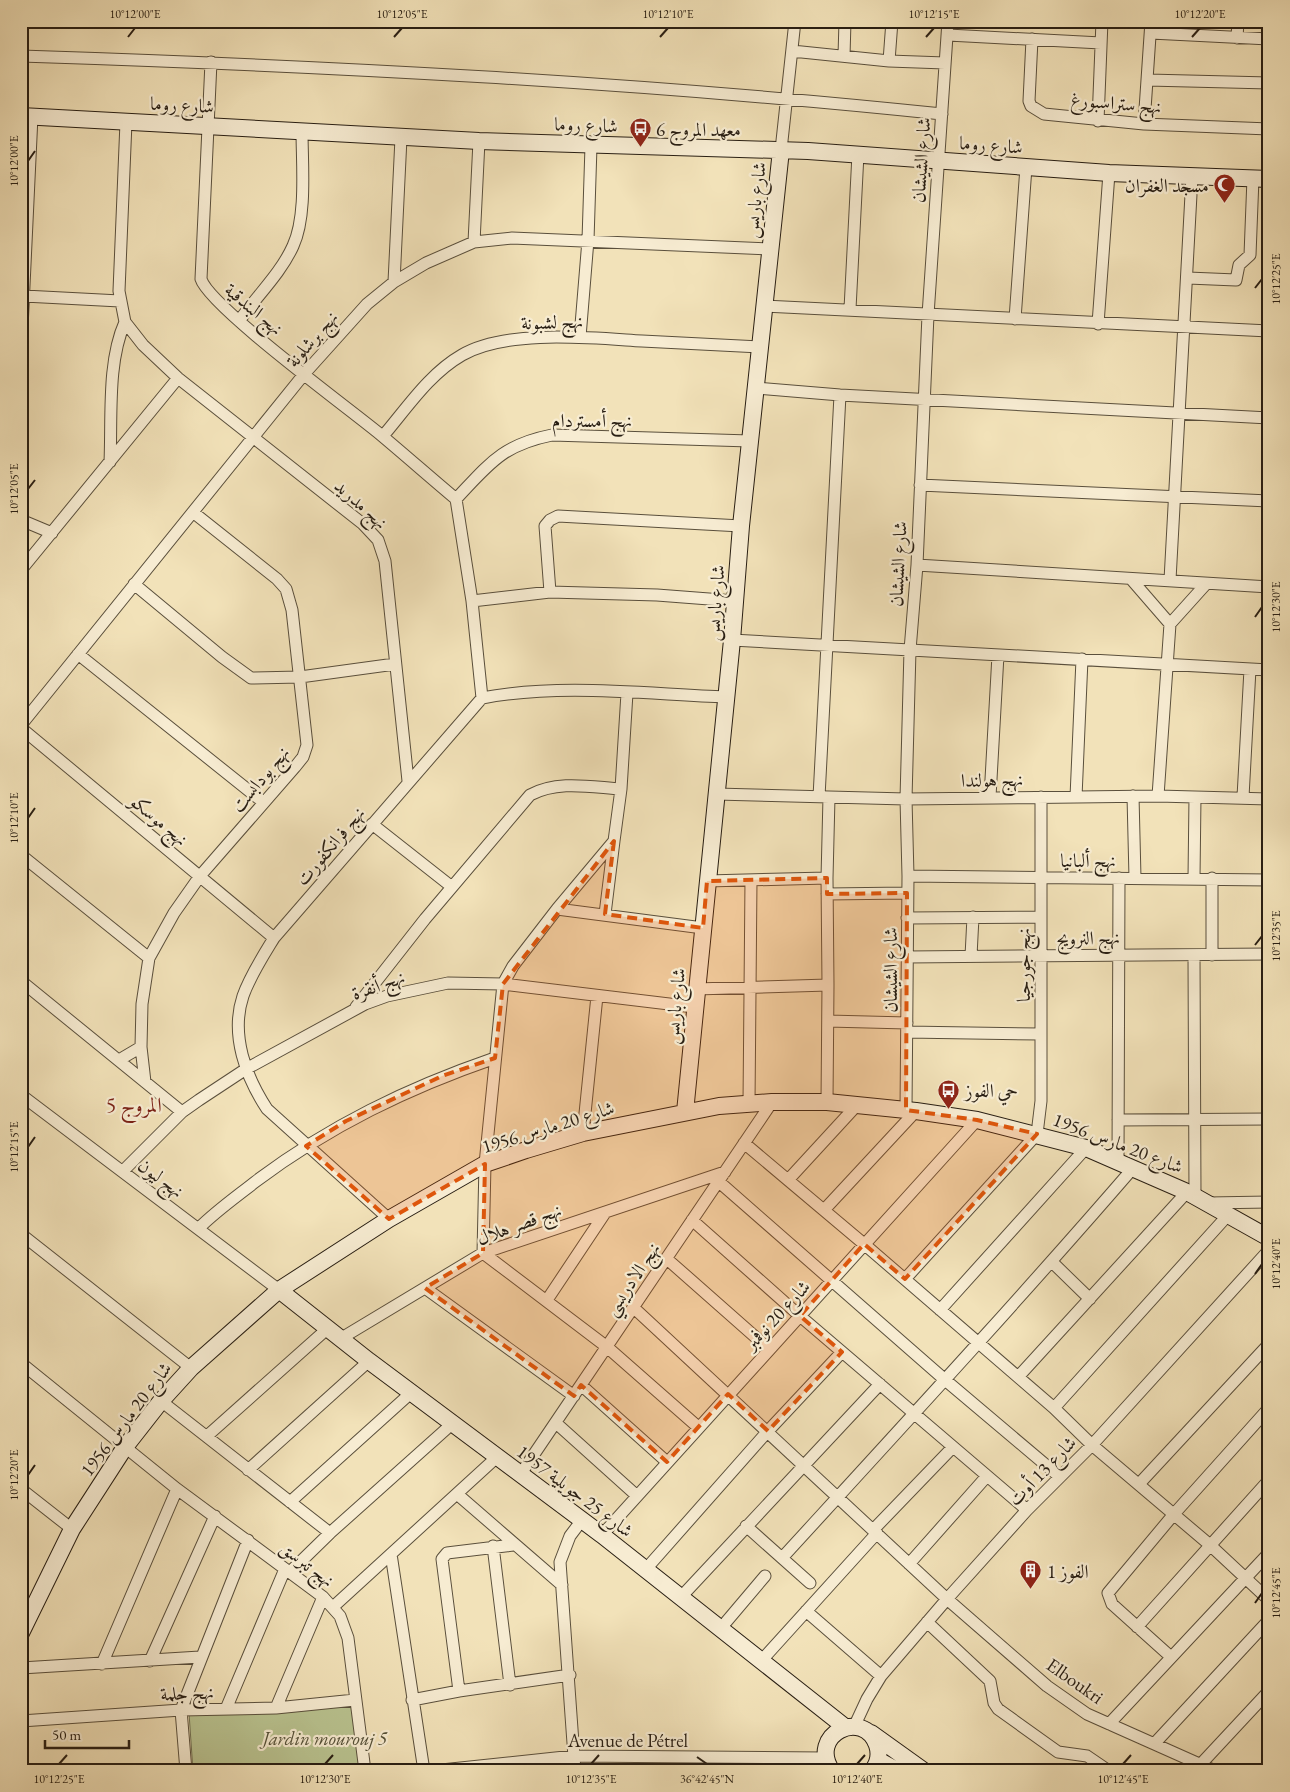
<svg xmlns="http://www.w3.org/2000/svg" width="1290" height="1792" viewBox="0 0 1290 1792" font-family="'EB Garamond',Amiri,serif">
<rect width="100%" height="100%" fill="#f2e2b9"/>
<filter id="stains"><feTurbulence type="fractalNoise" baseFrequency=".004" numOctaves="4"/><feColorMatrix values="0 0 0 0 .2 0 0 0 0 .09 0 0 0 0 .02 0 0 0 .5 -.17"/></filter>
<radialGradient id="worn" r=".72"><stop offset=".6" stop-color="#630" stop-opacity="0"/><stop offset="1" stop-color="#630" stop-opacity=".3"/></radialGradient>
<path fill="#b9c390" stroke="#707052" d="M 354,1705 L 363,1761 L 343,1770 L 193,1771 L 189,1713 Z"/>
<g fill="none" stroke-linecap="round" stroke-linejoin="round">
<defs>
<path id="street" d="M 1151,33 L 1269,39
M 948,35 L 1101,43
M 1237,38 L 1238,21
M 1032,39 L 1029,101 L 1031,106 L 1044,114 L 1144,124 L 1269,129
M 792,51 L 889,61 L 945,63
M 21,56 C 329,66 636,82 942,114
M 844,56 L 845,21
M 889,61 L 892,21
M 211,62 L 201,279 C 209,306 351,410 381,435 C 406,456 431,478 456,499
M 1148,80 L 1269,83
M 1098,121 L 1102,21
M 126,122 L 119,291 L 125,322 L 143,345 L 178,378 L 363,524 L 378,540 L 385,561 L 408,781
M 1144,124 L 1151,21
M 781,150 L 795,21
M 474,242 L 479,141
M 1188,278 L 1236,280 L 1239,265 L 1250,255 L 1253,178
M 394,282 L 401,138
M 24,296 L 120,301
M 764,306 L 1269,331
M 850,309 L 858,154
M 1015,319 L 1026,167
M 239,321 C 256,297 281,273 293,246 C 307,216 302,164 302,131
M 1098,324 L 1109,173
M 580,337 L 588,240 L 591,146
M 21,349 L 32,116
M 756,388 L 840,395 L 1269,418
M 383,436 C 407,408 429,374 462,355 C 506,329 592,338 642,341 C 681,343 720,345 760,347
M 110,462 C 112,418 107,362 125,322
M 920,485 L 1269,501
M 456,499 C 489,464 502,445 552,435 L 750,441
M 456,499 L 472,601 L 482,698
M 21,520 L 52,533
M 917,565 L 1269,587
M 21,570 L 178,378
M 1131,579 L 1170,624
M 1170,580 L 1192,176
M 134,584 L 222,657 L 251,678 L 300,677 L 395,664
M 550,592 L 545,526 L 550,520 L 558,516 L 741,526
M 472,601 L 550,592 L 657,595 L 735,601
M 732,640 L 1269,670
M 78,654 L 263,802
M 627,693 L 621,789 L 614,841 L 557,909 L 513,966 L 503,984 L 485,1164 L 483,1253 L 607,1347 L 698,1427
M 21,725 L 305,373 L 367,304 L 394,282 L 426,263 L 474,242 L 512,238 L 770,249
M 21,728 L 274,938
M 716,794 L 906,799 L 1158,796 L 1269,799
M 1133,796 L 1135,878
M 1158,796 L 1170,624 L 1206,584
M 819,797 L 840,395
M 990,797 L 998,655
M 1076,797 L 1082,659
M 1243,797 L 1250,669
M 372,824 L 452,887
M 21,855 L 149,958
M 908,876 L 1269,880
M 827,878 L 829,797
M 1194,878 L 1195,797
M 1212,878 L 1212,955
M 707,881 L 827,878 L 828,985
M 827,894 L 907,893
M 557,909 L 703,928
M 605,914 L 614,841
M 907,918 L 1041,917
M 1194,955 L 1195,1196
M 971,956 L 973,917
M 907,957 L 1269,954
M 21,981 L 182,1112
M 696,989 L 828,985 L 827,1102
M 356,1007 L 425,919 L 530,795 C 558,780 590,787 621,789
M 828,1021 L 907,1023
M 907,1032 L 1040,1034
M 119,1060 L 141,1047
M 145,1082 L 141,1047 L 142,1004 L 149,958 L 174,913 L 200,876 L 295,767 L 303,757 L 307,745 L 292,610 L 286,589 L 277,579 L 194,513
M 21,1095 L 279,1290
M 749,1104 L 751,880
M 906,1110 L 908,876 L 906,799 L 910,650 L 917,565 L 928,315 L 948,21
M 1118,1120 L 1269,1119
M 583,1133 L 597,996
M 744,1143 L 864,1244 L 1054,1408 L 1092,1445 L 1210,1545 L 1269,1600
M 1118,1161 L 1119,878
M 123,1171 L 182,1112 L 199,1100 L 246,1069 L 365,1004 L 387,996 L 448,983 L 503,984 L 694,1007
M 788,1180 L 857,1105
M 718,1181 L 944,1379 L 1060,1477
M 1208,1203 L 1269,1202
M 824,1210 L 916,1111
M 389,1219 L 267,1109 C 246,1077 230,1035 243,996 C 250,976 263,956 274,938 L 482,698 C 562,683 644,694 726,697
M 692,1220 L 800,1316 L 1027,1510
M 199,1228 C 216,1211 236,1197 255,1182 C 329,1126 408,1088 495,1058
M 21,1234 L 191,1368
M 667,1259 L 769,1349
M 1052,1262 L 1090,1299
M 905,1279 L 1037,1134 L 1041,1101 L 1041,797
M 425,1288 L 574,1396
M 547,1300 L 605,1213
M 634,1308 L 947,1599 L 1047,1686 L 1087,1714 L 1215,1771
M 940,1310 L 1086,1148
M 340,1339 L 483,1253 L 725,1172
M 21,1363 L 177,1489 L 323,1597 L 340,1616 L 348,1638 L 365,1771
M 1018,1377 L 1187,1192
M 581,1385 L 667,1462
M 161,1401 L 330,1533
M 1054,1408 L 1228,1215
M 556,1423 L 636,1495
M 207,1436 L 327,1329
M 248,1470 L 369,1361
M 520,1475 L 772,1102
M 1139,1484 L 1269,1344
M 21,1489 L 72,1529
M 457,1494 L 562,1585
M 290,1502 L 412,1392
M 746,1526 L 810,1583
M 873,1530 L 953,1447
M 602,1535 L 977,1120
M 493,1546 L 510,1685
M 391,1554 L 424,1771
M 782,1558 C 900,1429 1019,1300 1134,1167
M 909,1564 L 987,1476
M 646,1569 L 768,1431 L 842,1352
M 290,1572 L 330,1533 L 453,1423
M 681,1597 L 880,1384
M 333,1607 L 497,1457
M 806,1611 L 881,1676
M 927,1622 L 990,1681 L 994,1703 L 998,1709 L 1058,1752 L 1087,1756 L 1109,1771
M 1137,1627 L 1269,1480
M 721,1628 L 765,1576
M 1171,1657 L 1112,1604 L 1108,1593 L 1174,1514 L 1269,1408
M 762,1660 L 877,1533
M 150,1661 L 215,1516
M 102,1664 L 177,1489
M 21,1668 L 200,1657
M 459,1691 L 442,1559 L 447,1553 L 513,1545
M 412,1700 L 459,1691 L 570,1675
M 276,1708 L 323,1597
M 226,1709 L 285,1569
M 21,1721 L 181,1710 L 276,1708 L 355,1700
M 1109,1724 L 1269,1553
M 854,1727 L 867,1699 L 881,1676 L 947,1599 L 1027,1510 L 1092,1445 L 1269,1250
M 1155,1743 L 1269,1620
M 1200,1765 L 1269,1691
M 186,1771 L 181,1710 L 248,1540
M 432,1771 L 574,1756 L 825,1758
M 575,1771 L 560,1562 L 570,1536 L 582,1520"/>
<path id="secondary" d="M 21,116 L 479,141 L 808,151 L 1109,173 L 1269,179
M 685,1112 L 732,640 L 741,526 L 781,150
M 279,1290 L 369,1361 L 602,1535 L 845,1727
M 21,1633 L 72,1529 L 125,1447 L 161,1401 L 191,1368 L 279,1290 L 389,1219 L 485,1164 L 526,1150 L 583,1133 L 719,1106 L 772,1102 L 827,1102 L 916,1111 L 977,1120 L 1086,1148 L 1187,1192 L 1269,1238
M 871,1733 L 924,1771
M 878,1760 L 898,1771
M 832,1771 C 807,1735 863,1707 877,1745 C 880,1754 878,1764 872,1771"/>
</defs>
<use href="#street" stroke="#5a4f3c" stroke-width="13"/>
<use href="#secondary" stroke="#281e13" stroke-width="18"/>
<use href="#street" stroke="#f7ecd2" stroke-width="11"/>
<use href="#secondary" stroke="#f7ecd2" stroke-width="16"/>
</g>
<path fill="#de560c" fill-opacity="0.2" stroke="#de560c" stroke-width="4" stroke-dasharray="10 6" stroke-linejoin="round" d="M 614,841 L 605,914 L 703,928 L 707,881 L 827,878 L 827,894 L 907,893 L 906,1110 L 977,1120 L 1037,1134 L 905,1279 L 864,1244 L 800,1316 L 842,1352 L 768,1431 L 728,1394 L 667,1462 L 581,1385 L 574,1396 L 425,1288 L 483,1253 L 485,1164 L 389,1219 L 306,1146 L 346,1121 L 442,1076 L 495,1058 L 503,984 Z"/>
<path fill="none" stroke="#281e13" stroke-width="2" d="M 128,37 L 135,28M 394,37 L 402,28M 660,37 L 668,28M 926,37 L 934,28M 1192,37 L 1200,28M 28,161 L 35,151M 1255,288 L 1262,279M 28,489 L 35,480M 1255,617 L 1262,607M 28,818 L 35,808M 1255,945 L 1262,936M 28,1147 L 35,1137M 1255,1274 L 1262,1264M 28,1475 L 35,1465M 1255,1603 L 1262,1593M 697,1757 L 707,1764M 59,1764 L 67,1755M 325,1764 L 333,1755M 591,1764 L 599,1755M 857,1764 L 865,1755M 1123,1764 L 1131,1755"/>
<defs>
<symbol id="bus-pin" viewBox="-11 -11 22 30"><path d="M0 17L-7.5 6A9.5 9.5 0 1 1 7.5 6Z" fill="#8f2418" stroke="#f7ecd2"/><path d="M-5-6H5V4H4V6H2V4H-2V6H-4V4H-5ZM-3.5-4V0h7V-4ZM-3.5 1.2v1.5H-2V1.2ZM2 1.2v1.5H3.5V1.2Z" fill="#fff"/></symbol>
<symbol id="mosque-pin" viewBox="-11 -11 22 30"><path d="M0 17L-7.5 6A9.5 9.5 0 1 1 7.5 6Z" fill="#8f2418" stroke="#f7ecd2"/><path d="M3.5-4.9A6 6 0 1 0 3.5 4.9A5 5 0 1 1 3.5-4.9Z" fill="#fff"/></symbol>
<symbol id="building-pin" viewBox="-11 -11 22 30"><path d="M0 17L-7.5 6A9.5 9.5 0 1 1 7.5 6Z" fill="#8f2418" stroke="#f7ecd2"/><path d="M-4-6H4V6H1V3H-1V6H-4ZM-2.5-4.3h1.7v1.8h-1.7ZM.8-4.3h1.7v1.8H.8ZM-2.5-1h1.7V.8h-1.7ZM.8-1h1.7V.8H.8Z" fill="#fff"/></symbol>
</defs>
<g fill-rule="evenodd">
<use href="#bus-pin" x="628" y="116" width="25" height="34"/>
<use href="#mosque-pin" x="1212" y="172" width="25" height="34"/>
<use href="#bus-pin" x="936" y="1078" width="25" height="34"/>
<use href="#building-pin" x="1018" y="1558" width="25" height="34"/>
</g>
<g text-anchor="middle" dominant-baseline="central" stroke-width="4.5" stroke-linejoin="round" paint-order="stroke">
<g font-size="19" fill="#281e13" stroke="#f7ecd2">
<text transform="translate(1116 103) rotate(5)">نهج ستراسبورغ</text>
<text transform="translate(182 105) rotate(3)">شارع روما</text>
<text transform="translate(586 125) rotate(2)">شارع روما</text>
<text transform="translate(991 145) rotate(4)">شارع روما</text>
<text transform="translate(921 160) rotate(-86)">شارع الشيشان</text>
<text transform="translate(755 200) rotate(-83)">شارع باريس</text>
<text transform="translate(254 309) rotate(40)">نهج البندقية</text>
<text transform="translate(552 322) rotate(-2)">نهج لشبونة</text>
<text transform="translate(312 339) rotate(-49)">نهج برشلونة</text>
<text x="592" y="420">نهج أمستردام</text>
<text transform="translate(361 504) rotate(42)">نهج مدريد</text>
<text transform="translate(898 564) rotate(-87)">شارع الشيشان</text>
<text transform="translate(715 603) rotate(-85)">شارع باريس</text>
<text transform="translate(260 779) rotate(-50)">نهج بودابست</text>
<text transform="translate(992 780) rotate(-1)">نهج هولندا</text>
<text transform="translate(159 820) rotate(40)">نهج موسكو</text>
<text transform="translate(330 846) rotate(-50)">نهج فرانكفورت</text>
<text x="1088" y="860">نهج ألبانيا</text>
<text transform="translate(1088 938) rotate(-1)">نهج النرويج</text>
<text transform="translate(1023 965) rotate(-90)">نهج جورجيا</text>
<text transform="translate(890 970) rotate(-90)">شارع الشيشان</text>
<text transform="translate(378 985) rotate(-19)">نهج أنقرة</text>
<text transform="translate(675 1006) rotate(-84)">شارع باريس</text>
<text transform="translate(548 1127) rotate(-17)">شارع 20 مارس 1956</text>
<text transform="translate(1118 1143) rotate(21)">شارع 20 مارس 1956</text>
<text transform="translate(161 1178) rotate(37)">نهج ليون</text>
<text transform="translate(519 1224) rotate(-20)">نهج قصر هلال</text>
<text transform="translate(632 1279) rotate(-56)">نهج الادريسي</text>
<text transform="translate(777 1315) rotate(-47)">شارع 20 نوفمبر</text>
<text transform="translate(126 1419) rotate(-53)">شارع 20 مارس 1956</text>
<text transform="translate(1042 1471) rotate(-46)">شارع 13 أوت</text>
<text transform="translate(575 1491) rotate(37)">شارع 25 جويلية 1957</text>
<text transform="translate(307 1564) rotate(37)">نهج تبرسق</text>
<text transform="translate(1075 1681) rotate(35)">Elboukri</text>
<text transform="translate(187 1693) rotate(-2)">نهج جلمة</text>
<text x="628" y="1740">Avenue de Pétrel</text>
</g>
<g font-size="19" fill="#281e13" stroke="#f7ecd2" text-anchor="start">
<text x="656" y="129">معهد المروج 6</text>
<text x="1209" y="185" text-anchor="end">مسجد الغفران</text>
<text x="965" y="1090">حي الفوز</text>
<text x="1047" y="1571">الفوز 1</text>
</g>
<g font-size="19" font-style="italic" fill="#545038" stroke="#f7ecd2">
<text x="325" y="1738">Jardin mourouj 5</text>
</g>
<g font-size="21" fill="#7a1f14" stroke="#f7ecd2">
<text x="134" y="1104">المروج 5</text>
</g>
</g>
<rect width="1290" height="1792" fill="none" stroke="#f2e2b9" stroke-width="55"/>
<path d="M45 1740v8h84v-8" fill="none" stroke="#281e13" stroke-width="2.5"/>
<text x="52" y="1740" font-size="15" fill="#281e13" stroke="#f7ecd2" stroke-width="4" paint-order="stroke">50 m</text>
<rect x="28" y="28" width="1234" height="1736" fill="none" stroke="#281e13" stroke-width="2"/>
<g font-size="12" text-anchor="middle" fill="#281e13">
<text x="135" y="18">10°12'00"E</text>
<text x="402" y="18">10°12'05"E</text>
<text x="668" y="18">10°12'10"E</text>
<text x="934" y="18">10°12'15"E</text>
<text x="1200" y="18">10°12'20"E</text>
<text transform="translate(14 161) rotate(-90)" y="4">10°12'00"E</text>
<text transform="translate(1276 279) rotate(-90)" y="4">10°12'25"E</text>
<text transform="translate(14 489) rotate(-90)" y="4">10°12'05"E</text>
<text transform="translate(1276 607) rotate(-90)" y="4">10°12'30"E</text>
<text transform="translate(14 818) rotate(-90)" y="4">10°12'10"E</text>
<text transform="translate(1276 936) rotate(-90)" y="4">10°12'35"E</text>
<text transform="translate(14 1147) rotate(-90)" y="4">10°12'15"E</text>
<text transform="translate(1276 1264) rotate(-90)" y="4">10°12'40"E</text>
<text transform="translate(14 1475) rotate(-90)" y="4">10°12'20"E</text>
<text transform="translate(1276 1593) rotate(-90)" y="4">10°12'45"E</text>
<text x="59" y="1783">10°12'25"E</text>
<text x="325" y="1783">10°12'30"E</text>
<text x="591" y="1783">10°12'35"E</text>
<text x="707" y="1783">36°42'45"N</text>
<text x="857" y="1783">10°12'40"E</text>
<text x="1123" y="1783">10°12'45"E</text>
</g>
<rect width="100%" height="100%" filter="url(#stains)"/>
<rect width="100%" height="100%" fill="url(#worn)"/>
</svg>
